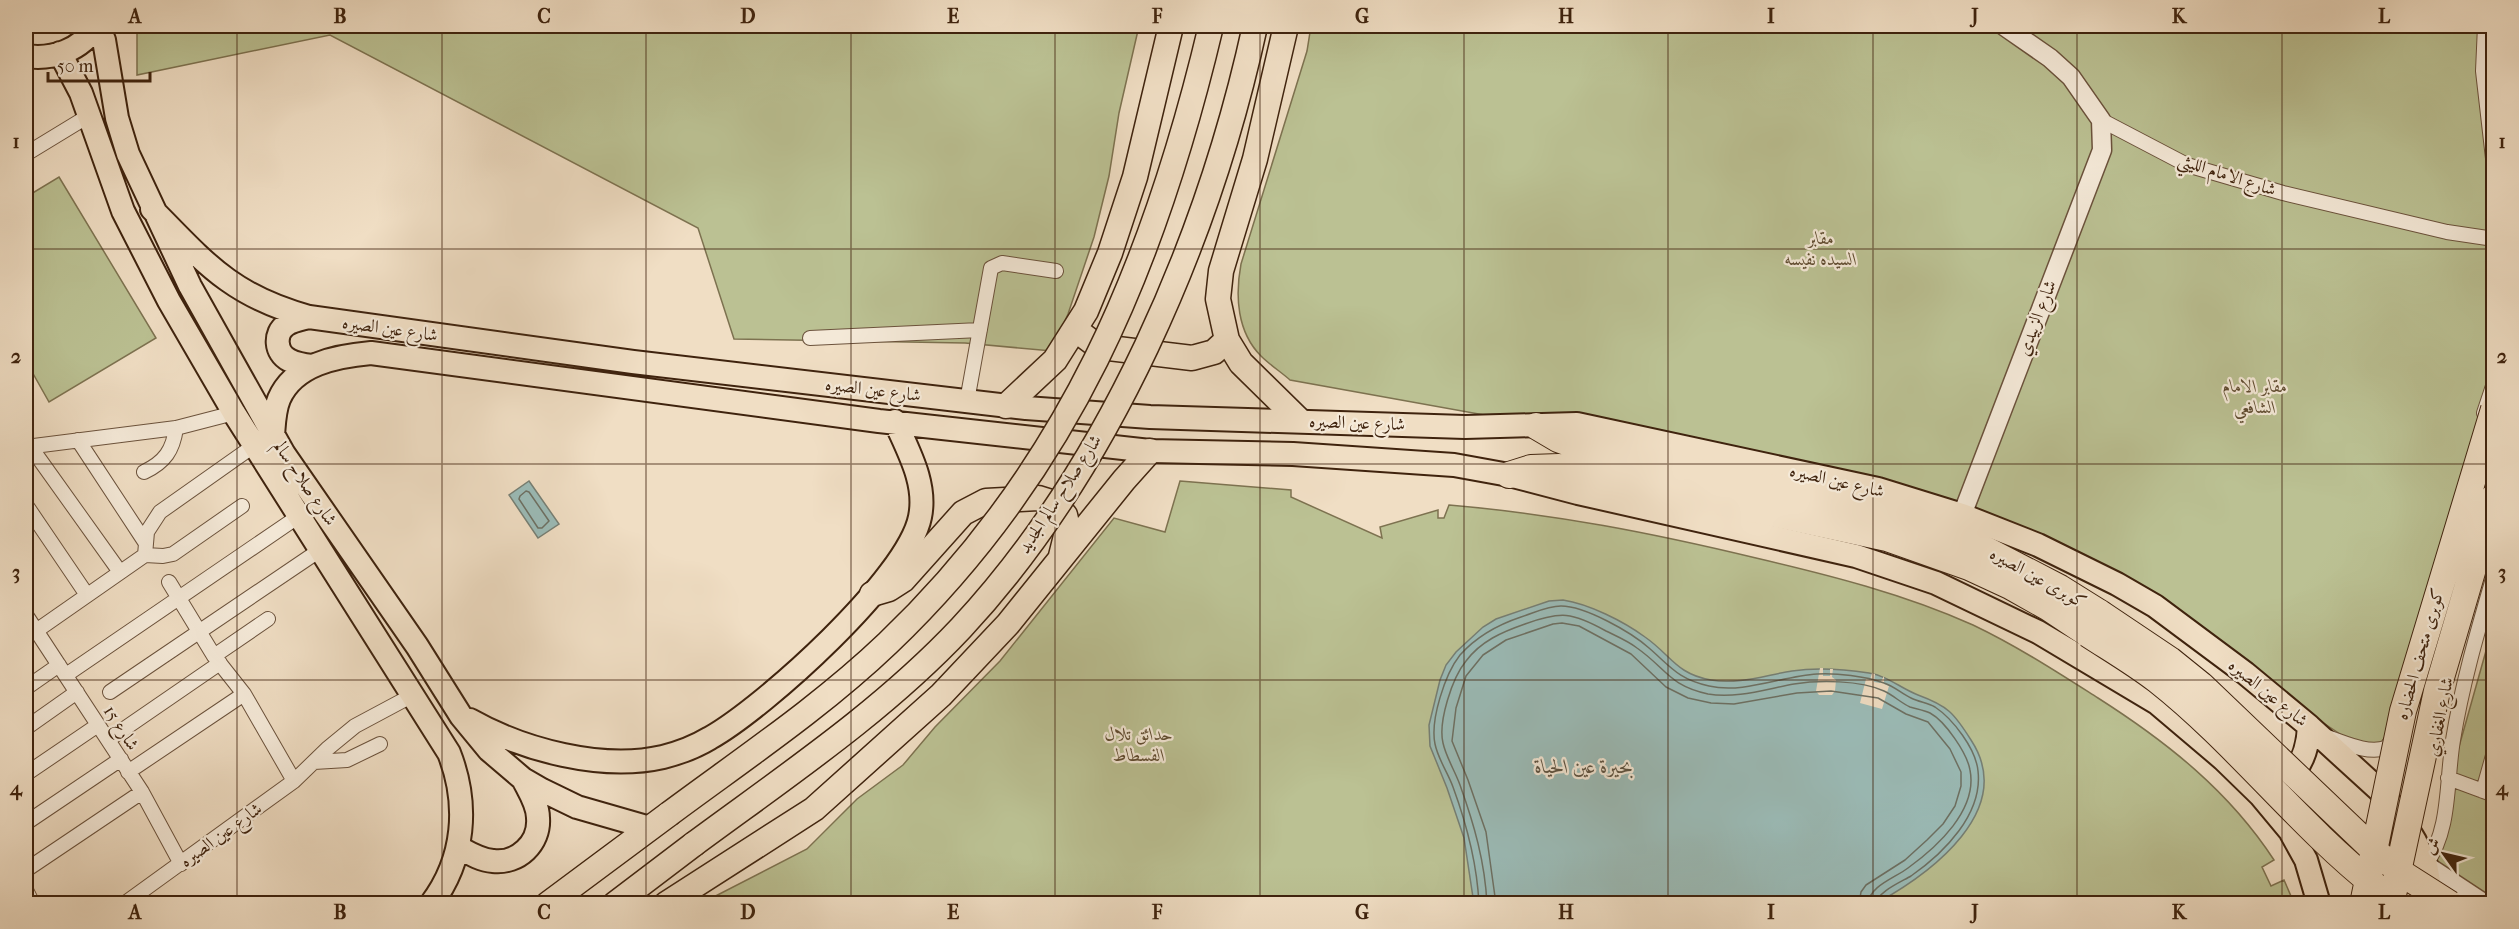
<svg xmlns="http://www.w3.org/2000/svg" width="2519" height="929" viewBox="0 0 2519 929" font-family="'IM FELL French Canon',Amiri,serif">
<rect width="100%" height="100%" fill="#f0dec4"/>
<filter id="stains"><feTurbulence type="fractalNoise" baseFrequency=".00333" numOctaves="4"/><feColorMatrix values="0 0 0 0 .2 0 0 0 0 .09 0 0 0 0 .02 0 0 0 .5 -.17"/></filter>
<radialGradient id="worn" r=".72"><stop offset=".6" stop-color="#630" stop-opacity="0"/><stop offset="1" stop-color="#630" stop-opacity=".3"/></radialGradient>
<path fill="#bbc193" stroke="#7d7250" stroke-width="1.5" d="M 137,26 L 1139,26 L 1119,113 L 1109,176 L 1094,237 L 1068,314 L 1052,351 L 965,343 L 734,339 L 698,228 L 330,35 L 137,75 Z
M 1311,26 L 1984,26 L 2009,35 L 2057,67 L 2098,126 L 2097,148 L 1958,509 L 1878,486 L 1290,380 C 1281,372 1270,365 1261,356 C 1237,332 1235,296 1241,264 L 1307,51 Z
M 2016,26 L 2493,26 L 2493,388 L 2383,747 L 2349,740 L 2319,720 L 2255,672 L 1974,510 L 2107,152 L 2104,111 Z
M 59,177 L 156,338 L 49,402 L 26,361 L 26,197 Z
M 1180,481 L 1291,490 L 1291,497 L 1382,538 L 1380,527 L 1438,510 L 1438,518 L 1444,518 L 1449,505 C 1555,514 1652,533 1756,558 C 1829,575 1904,594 1973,625 C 2017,646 2057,672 2098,698 C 2167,742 2229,791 2274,860 L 2262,867 L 2271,886 L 2284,880 L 2294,903 L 700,904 L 807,849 L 857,799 L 903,765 L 935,727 L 1000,661 L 1114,518 L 1165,532 Z
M 2493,626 L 2493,903 L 2426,864 Z"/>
<path fill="#9bbcb8" stroke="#767f74" stroke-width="1.5" d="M 529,481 L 559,524 L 538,538 L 509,495 Z
M 1563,600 C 1589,604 1623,621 1645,637 C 1671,655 1676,674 1711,680 C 1738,685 1766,675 1792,671 C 1818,667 1843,669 1869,673 C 1888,676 1900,688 1918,695 C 1948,706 1954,713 1971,740 C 2017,810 1931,873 1877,903 L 1474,904 L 1464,838 L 1447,788 L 1430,746 L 1429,725 L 1440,680 L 1446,665 L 1456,652 L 1483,627 L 1496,619 L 1549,601 Z"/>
<path fill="#f0dec4" d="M 1820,668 L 1823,668 L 1823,676 L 1830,676 L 1830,669 L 1833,669 L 1832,677 L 1836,680 L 1835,691 L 1832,695 L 1819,695 L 1816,691 Z
M 1872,673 L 1875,674 L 1874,682 L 1880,683 L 1884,676 L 1884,684 L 1889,686 L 1882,709 L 1860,703 L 1866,679 L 1870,680 Z"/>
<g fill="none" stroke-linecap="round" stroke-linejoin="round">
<path stroke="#6d7063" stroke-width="1.5" d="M 526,491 L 529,492 L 549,521 L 542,528 L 538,528 L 519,499 L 520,496 Z
M 1479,904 C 1477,863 1467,825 1453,787 C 1448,773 1438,759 1435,744 C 1430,720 1445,674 1460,655 C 1477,636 1497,625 1521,617 C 1534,613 1547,606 1561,606 C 1585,606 1631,632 1649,648 C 1671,667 1678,679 1709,686 C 1744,694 1782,676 1817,674 C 1837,673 1865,676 1884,683 C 1894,686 1902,694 1911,698 C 1919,702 1928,703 1935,707 C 1953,719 1976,749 1978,771 C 1983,814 1944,853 1911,876 C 1901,882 1877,892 1876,904
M 1487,904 C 1485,862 1474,824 1460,785 C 1455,771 1446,757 1443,743 C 1438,722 1452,678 1466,661 C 1481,641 1502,632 1525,624 C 1561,611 1572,612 1606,631 C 1616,636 1628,641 1637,648 C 1667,669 1668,685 1708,694 C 1736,699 1766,689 1794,684 C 1819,680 1860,680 1884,691 C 1893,695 1901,703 1910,707 C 1917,709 1924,710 1930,713 C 1945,721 1967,753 1970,770 C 1978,810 1937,847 1908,868 C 1895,878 1869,886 1868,904
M 1496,904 L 1486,832 L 1468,780 L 1452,741 L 1456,708 L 1466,676 L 1483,655 L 1506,640 L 1553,624 L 1562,623 L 1579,626 L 1631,654 L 1666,687 L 1688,698 L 1711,703 L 1734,704 L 1797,693 L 1831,691 L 1878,698 L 1906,714 L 1928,722 L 1950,749 L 1961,772 L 1961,786 L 1955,806 L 1943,824 L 1927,840 L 1905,860 L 1866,885 L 1861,892 L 1859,904"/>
<defs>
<path id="minor" d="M 2485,26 L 2483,71 L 2494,167
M 2101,120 L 2187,165 L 2283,193 L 2447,232 L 2494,239
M 26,154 L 90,115
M 810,338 L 980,330
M 967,401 L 991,268 L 1002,263 L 1056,271
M 2484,413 L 2494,383
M 78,440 L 145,542
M 30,446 L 120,572
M 26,447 L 176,428 L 234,413
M 144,472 C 165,462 173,450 176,428
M 26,505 L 87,595
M 145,555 L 147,532 L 160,512 L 255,445
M 169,582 L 214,656 L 244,694 L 294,781
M 26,615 L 142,792 L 181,864
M 36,631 L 145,555 L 163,556 L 173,554 L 242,506
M 214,656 L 268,619
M 66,675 L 299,516
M 26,688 L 59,665
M 110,692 L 320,550
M 26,728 L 77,692
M 2327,737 C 2345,743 2367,754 2386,748 L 2393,738
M 108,740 L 220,663
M 314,762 L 347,760 L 380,744
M 128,772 L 244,694
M 26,774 L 98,725
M 2448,778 L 2494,795
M 2483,791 L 2494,752
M 26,823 L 121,759
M 2426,864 C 2451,829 2446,782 2453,740 C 2462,684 2478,630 2494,575
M 26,870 L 142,792
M 26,890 L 33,904
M 124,904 L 294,781 L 327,749 L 355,726 L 413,695"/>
<path id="tertiary" d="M 1962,515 L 2102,150 L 2101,120 L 2071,77 L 2050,58 L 2004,26
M 2426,865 L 2485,904"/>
<path id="primary" d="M 98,26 L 104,40 L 117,118 L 128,154 L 190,286 L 284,454 L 417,646 L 461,716 L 489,750 L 523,779 L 542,790 L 577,807 L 650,828
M 60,53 L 81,93 L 123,211 L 169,301 L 234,413 L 449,753 C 469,804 465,859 431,904
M 26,56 C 53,60 81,50 96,26
M 152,209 C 206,264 232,296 309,317 L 633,362 L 1026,408 L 1150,417 L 1465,427 L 1577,424 L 1878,489 L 1962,515 L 2038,545 L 2117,584 L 2155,606 L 2245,673 L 2309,726 L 2379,790 L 2399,814 L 2415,841 L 2426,865 L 2433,904
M 309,317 C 302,319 293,320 286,325 C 274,333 275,353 289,360 C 296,364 304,365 312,366
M 273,436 C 274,424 274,411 279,399 C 294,364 337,356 371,353 L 879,421 L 1150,451 L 1293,454 L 1454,465 L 1509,475 L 1578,493 L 1856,556 L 1936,583 L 2038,632 L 2157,703 L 2223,759 L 2260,795 L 2290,831 L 2306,860 L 2319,904
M 470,720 C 523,750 602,771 663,757 C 679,753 695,747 710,738 C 765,707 908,578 920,517 C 927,483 908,451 895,421
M 2280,785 C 2301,771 2308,750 2309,726
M 458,847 C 469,853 480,860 493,861 C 518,864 540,843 538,818 C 538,804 529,791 523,779"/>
<path id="trunk" d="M 1286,26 L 1255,159 L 1221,271 L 1218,299 L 1227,340 L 1241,363 L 1299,420
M 1076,330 L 1092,342 L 1109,348 L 1192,358 L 1214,352 L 1227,340
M 1006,406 L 1055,360 L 1086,311 L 1110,253 L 1135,177 L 1171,26
M 872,594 L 889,589 L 903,580 L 963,513 L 986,501 L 1038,498 L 1054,503 L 1065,515 L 1068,528 L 1061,556
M 548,904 L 669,814
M 615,904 L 694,844
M 666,904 L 814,809 L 941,695 L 1008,624 L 1124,480 L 1150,451"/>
<path id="motorway" d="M 1536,426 L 1558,439 L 1577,446 L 1887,513 L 1975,544 L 2060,588 L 2100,613
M 1509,475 L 1531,468 L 1559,467 L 1887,538 L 1969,567 L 2010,586 L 2049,608 L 2088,634"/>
</defs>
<use href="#minor" stroke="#6b523c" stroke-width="16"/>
<use href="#tertiary" stroke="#6b523c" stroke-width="21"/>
<use href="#primary" stroke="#3f230e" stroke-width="26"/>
<use href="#trunk" stroke="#3f230e" stroke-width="27"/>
<use href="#motorway" stroke="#3f230e" stroke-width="28"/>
<use href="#minor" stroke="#f5ead9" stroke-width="14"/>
<use href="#tertiary" stroke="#f5ead9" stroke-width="18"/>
<use href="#primary" stroke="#f0dec4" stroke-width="22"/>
<use href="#trunk" stroke="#f0dec4" stroke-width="24"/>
<use href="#motorway" stroke="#f0dec4" stroke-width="26"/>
<defs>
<path id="trunk-bridge" d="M 669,814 C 743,759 821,707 888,643 C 1069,470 1154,266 1211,26
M 694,844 C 786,776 882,712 961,628 C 1110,468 1209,237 1255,26"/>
<path id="motorway-bridge" d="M 2100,613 L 2170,660 L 2201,685 L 2377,853 L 2406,876 L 2450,904
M 2088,634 C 2111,649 2135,663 2157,680 C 2237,743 2298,825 2378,888
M 2363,904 L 2403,711 L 2494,409
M 2391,904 L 2437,691 L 2494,497"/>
</defs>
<use href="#trunk-bridge" stroke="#3f230e" stroke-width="27" stroke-linecap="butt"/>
<use href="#motorway-bridge" stroke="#3f230e" stroke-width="28" stroke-linecap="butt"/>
<use href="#trunk-bridge" stroke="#f0dec4" stroke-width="24"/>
<use href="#motorway-bridge" stroke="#f0dec4" stroke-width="26"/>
</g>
<path fill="none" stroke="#3f230e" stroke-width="1.5" stroke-opacity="0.55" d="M 237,26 L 237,904M 442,26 L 442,904M 646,26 L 646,904M 851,26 L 851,904M 1055,26 L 1055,904M 1260,26 L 1260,904M 1464,26 L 1464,904M 1668,26 L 1668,904M 1873,26 L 1873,904M 2077,26 L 2077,904M 2282,26 L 2282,904M 26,249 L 2494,249M 26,464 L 2494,464M 26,680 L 2494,680"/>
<g text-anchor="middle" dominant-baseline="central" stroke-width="4.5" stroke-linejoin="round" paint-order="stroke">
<g font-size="18" fill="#3f230e" stroke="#f5ead9">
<text transform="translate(2227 175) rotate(18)">شارع الامام الليثي</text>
<text transform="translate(2037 318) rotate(-69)">شارع الزبيدي</text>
<text transform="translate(390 329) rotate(8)">شارع عين الصيره</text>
<text transform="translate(873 390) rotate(7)">شارع عين الصيره</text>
<text transform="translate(1357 423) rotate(2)">شارع عين الصيره</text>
<text transform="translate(1837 481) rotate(13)">شارع عين الصيره</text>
<text transform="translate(305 483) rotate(56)">شارع صلاح سالم</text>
<text transform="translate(1060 494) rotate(-57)">شارع صلاح سالم الجديد</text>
<text transform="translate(2038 578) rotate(29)">كوبرى عين الصيره</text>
<text transform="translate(2420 654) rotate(-74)">كوبرى متحف الحضاره</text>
<text transform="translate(2268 693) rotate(39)">شارع عين الصيره</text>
<text transform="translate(2440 717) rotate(-79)">شارع الغفاري</text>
<text transform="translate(121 728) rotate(57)">شارع 15</text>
<text transform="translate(221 835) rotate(-36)">شارع عين الصيره</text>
</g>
<g font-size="18" font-style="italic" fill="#5e4a2f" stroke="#f5ead9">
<text x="1821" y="238">مقابر<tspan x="1821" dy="21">السيده نفيسه</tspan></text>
<text x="2255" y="386">مقابر الامام<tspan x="2255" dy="21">الشافعي</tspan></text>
<text x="1139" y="734">حدائق تلال<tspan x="1139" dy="21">الفسطاط</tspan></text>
</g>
<g font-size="20" font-style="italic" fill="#5b5141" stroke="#f5ead9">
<text x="1584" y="766">بحيرة عين الحياة</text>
</g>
</g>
<rect width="2519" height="929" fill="none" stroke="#f0dec4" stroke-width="66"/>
<g transform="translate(2444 854) rotate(304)" stroke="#f5ead9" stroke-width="4.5" paint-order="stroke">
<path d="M0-4.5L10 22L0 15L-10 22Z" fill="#3f230e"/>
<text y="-9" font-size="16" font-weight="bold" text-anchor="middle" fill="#3f230e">ش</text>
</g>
<path d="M48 72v9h102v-9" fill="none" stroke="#3f230e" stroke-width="3"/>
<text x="57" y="72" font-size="18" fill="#3f230e" stroke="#f5ead9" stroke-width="4.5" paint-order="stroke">50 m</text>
<rect x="33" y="33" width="2453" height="863" fill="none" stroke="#3f230e" stroke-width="2"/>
<g font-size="20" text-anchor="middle" font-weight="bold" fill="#3f230e">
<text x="135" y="23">A</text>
<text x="340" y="23">B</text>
<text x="544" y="23">C</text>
<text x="748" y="23">D</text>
<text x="953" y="23">E</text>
<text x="1157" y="23">F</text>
<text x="1362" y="23">G</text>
<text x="1566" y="23">H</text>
<text x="1771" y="23">I</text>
<text x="1975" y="23">J</text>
<text x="2179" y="23">K</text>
<text x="2384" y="23">L</text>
<text x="16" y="148">1</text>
<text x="2502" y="148">1</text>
<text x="16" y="363">2</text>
<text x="2502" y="363">2</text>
<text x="16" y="579">3</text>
<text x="2502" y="579">3</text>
<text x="16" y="795">4</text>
<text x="2502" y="795">4</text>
<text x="135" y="919">A</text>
<text x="340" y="919">B</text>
<text x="544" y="919">C</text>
<text x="748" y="919">D</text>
<text x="953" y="919">E</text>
<text x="1157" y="919">F</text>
<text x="1362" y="919">G</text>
<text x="1566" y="919">H</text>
<text x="1771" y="919">I</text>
<text x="1975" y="919">J</text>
<text x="2179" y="919">K</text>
<text x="2384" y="919">L</text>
</g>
<rect width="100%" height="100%" filter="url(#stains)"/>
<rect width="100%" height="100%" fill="url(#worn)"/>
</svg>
